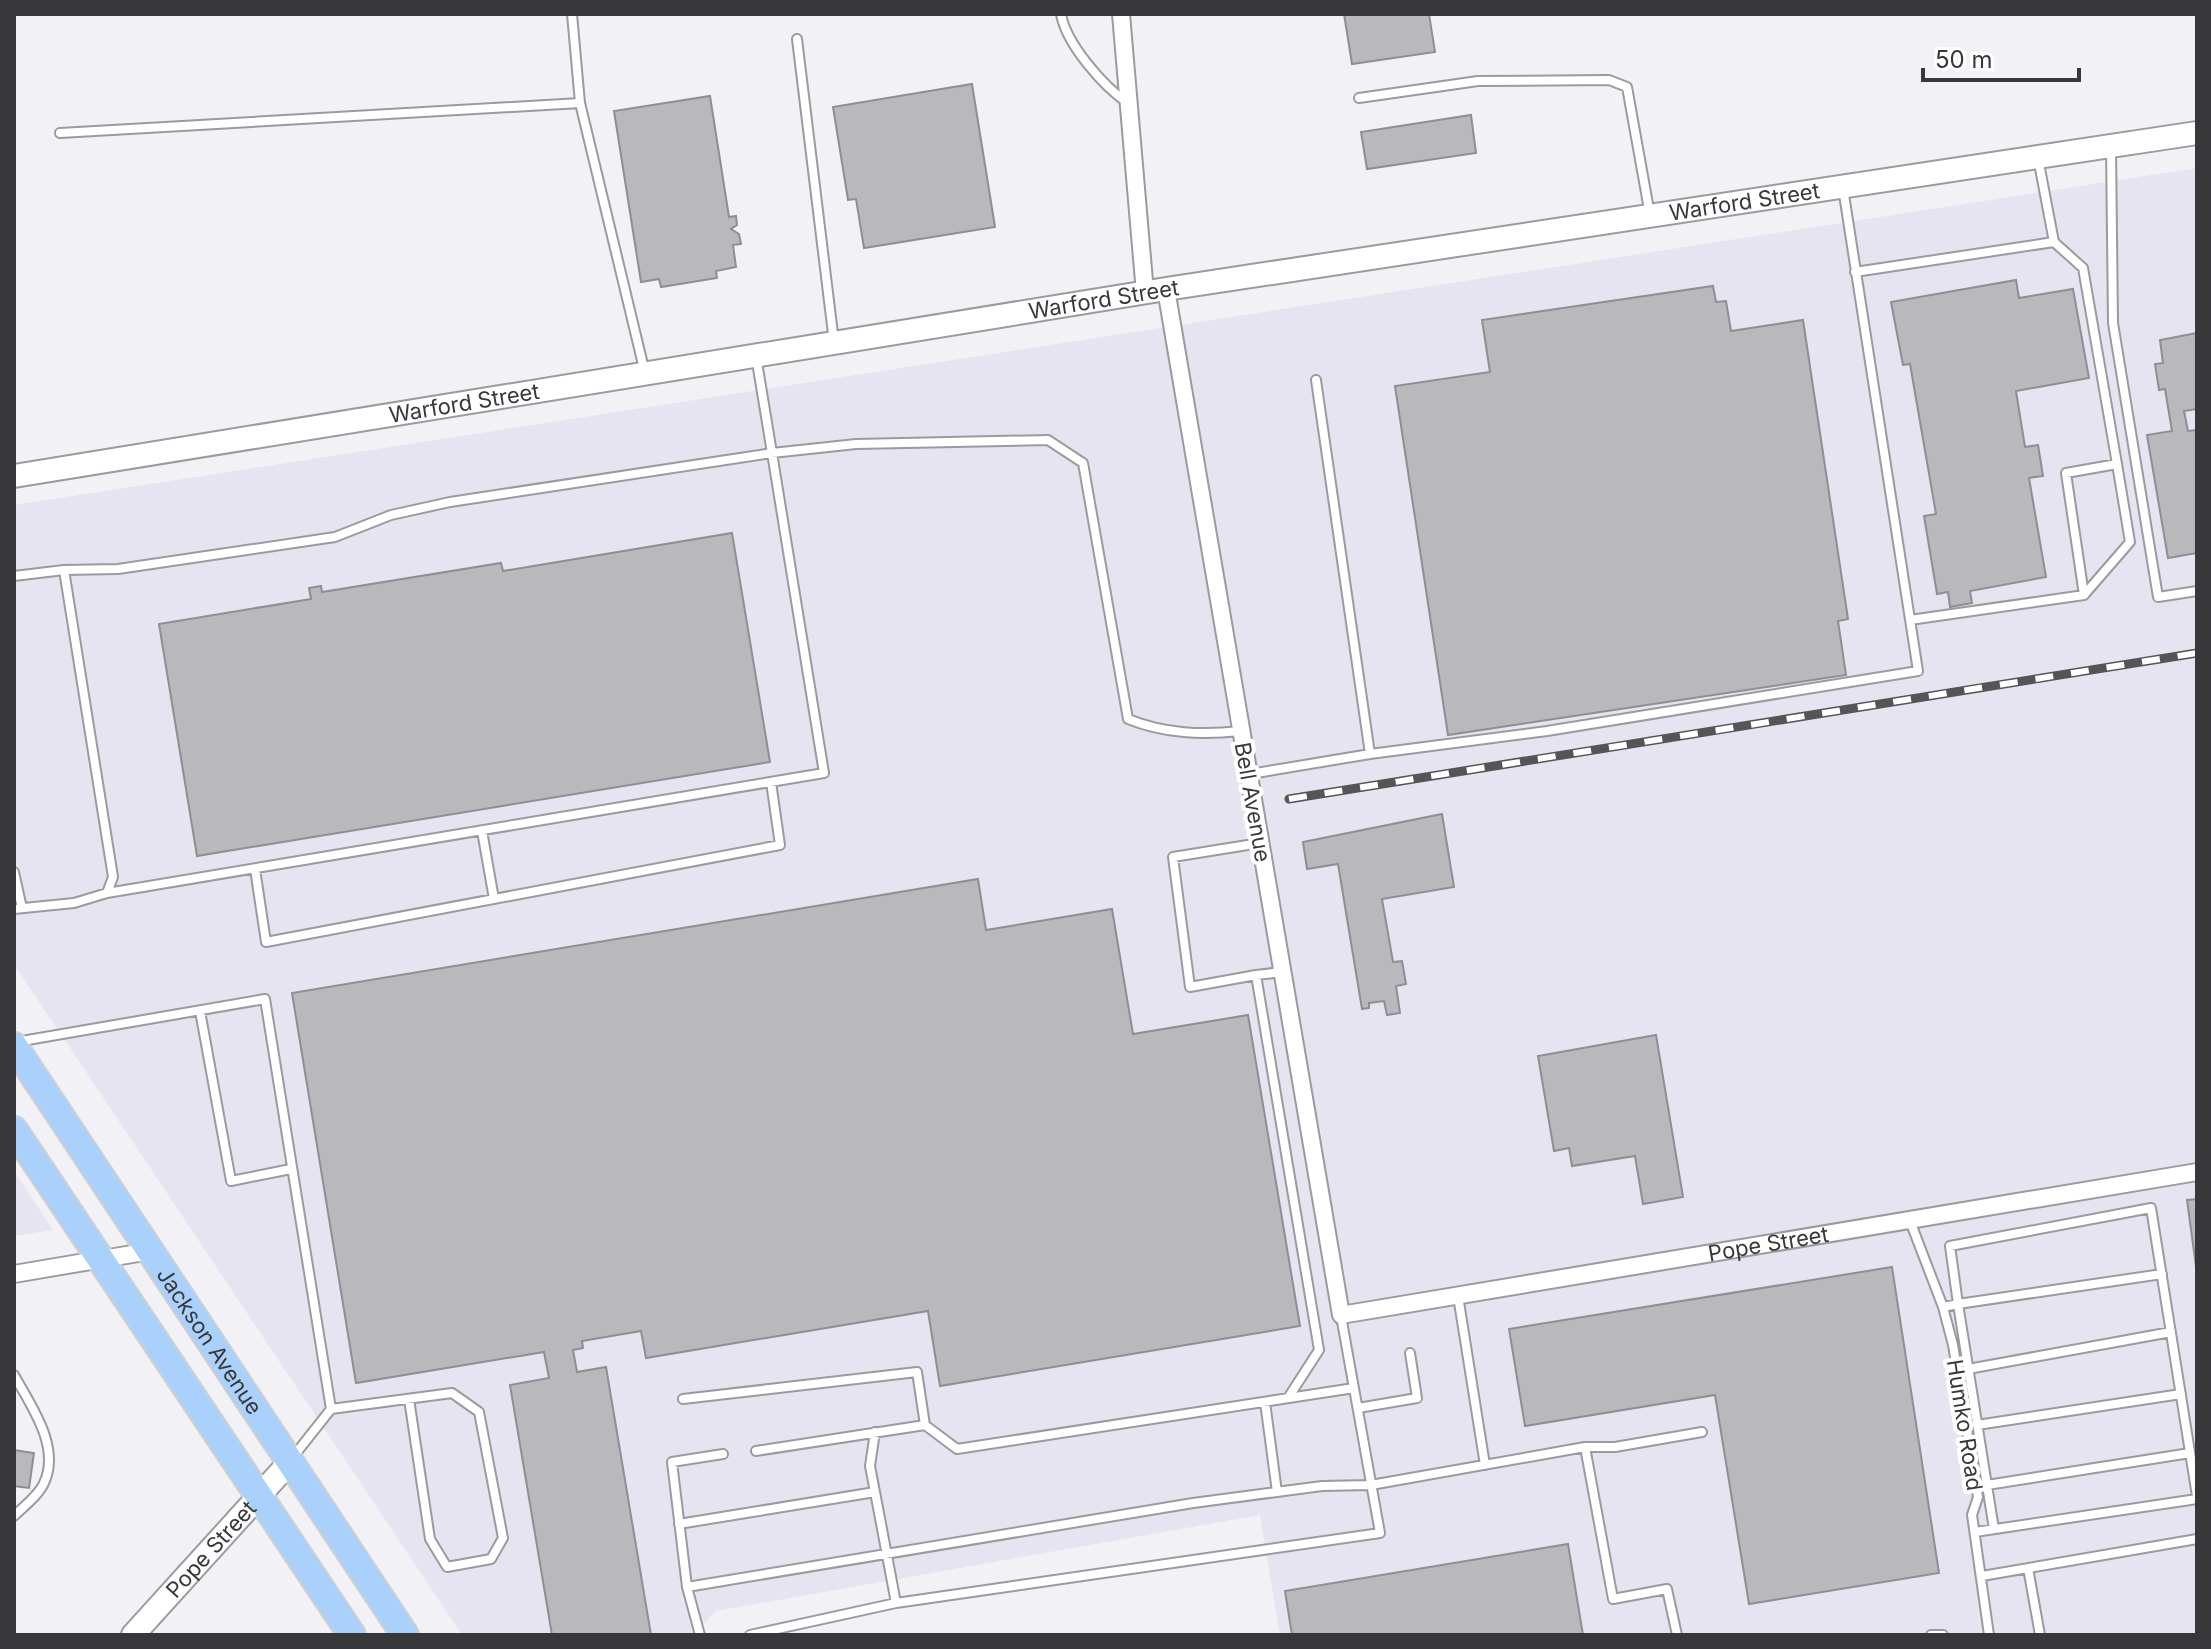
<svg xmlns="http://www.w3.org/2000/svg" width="2211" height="1649" viewBox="0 0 2211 1649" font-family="Inter,sans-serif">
<rect width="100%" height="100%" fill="#f2f1f6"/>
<path fill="#e6e4f0" d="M 2197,168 L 2197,1635 L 1280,1635 L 1260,1515 L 716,1611 L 693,1635 L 462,1635 L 14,964 L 14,505 Z
M 14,1171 L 53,1230 L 14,1236 Z"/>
<path fill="#b9b8bc" stroke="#8f8e92" stroke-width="2" d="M 1344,14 L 1429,14 L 1435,52 L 1352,64 Z
M 972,84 L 995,227 L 864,248 L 856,199 L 848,200 L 833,107 Z
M 710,96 L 729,217 L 736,216 L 737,225 L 731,229 L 739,234 L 741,244 L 733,245 L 736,267 L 716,271 L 717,278 L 661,287 L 659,279 L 641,282 L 614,111 Z
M 1471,115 L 1476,153 L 1367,169 L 1361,132 Z
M 2016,280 L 2019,298 L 2073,289 L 2089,378 L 2016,391 L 2025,447 L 2038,445 L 2043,476 L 2029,478 L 2046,577 L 1970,591 L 1972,603 L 1950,607 L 1948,592 L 1937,594 L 1924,516 L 1936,514 L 1910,364 L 1903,365 L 1891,302 Z
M 1713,286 L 1716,302 L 1726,301 L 1731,331 L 1803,320 L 1848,619 L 1838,621 L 1846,675 L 1448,735 L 1395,386 L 1490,372 L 1482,320 Z
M 2197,333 L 2197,409 L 2184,411 L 2188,431 L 2197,430 L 2197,553 L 2168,558 L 2147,435 L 2172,431 L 2165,389 L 2159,390 L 2155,364 L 2163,363 L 2160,340 Z
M 732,533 L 770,762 L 197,856 L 159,624 L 311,599 L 309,588 L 321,586 L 322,592 L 501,563 L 503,571 Z
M 1442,814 L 1454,887 L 1382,899 L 1393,962 L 1402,961 L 1406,984 L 1396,986 L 1400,1013 L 1387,1015 L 1384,1001 L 1369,1003 L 1369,1008 L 1362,1009 L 1338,864 L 1307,869 L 1303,842 Z
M 978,879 L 986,930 L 1112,909 L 1133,1034 L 1248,1015 L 1300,1326 L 940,1386 L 928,1311 L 646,1358 L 641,1331 L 582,1341 L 583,1348 L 573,1350 L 577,1372 L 606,1367 L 651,1635 L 552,1635 L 510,1385 L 549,1378 L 544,1352 L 356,1383 L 292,993 Z
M 1656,1035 L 1683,1197 L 1643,1204 L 1635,1156 L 1572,1166 L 1569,1148 L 1554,1151 L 1538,1056 Z
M 2197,1199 L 2197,1274 L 2187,1200 Z
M 1892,1267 L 1939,1573 L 1749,1604 L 1715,1395 L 1525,1426 L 1509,1329 Z
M 14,1450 L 34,1453 L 29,1488 L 14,1486 Z
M 1568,1544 L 1583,1635 L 1292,1635 L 1285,1591 Z"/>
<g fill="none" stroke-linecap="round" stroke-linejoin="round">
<defs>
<path id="lane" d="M 572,14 L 580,103 L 645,373
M 1061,14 C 1066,44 1104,87 1128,103
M 797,39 L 834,342
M 1359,98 L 1478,81 L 1609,80 L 1627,87 L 1650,215
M 60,133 L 580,103
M 2111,147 L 2113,323 L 2158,597 L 2197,591
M 1855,272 L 2054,242
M 756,356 L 772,453 L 856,444 L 1048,440 L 1083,463 L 1128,719 C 1165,734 1202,735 1241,731
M 64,570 L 118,569 L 335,537 L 391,515 L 450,502 L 772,453 L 824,773 L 107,893
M 14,576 L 64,570 L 113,877 L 107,893 L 74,903 L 14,909
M 2084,595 L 2130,542 L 2117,464
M 1910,620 L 2084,595 L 2066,473 L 2117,464 L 2083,268 L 2054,242 L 2038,158
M 1370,754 L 1547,731 L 1918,671 L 1843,188
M 1250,774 L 1370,754 L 1316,380
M 482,831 L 494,899
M 255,869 L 266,942 L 780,845 L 771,782
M 14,872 L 22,908
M 1282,972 L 1256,975 L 1319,1350 L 1288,1398
M 1256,975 L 1190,987 L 1173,857 L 1260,843
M 200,1011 L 231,1181 L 291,1169
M 16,1042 L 265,999 L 331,1409
M 1910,1221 L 1943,1307 L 1953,1345 L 1978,1497 L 1972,1515 L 1989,1635
M 1458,1296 L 1485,1465
M 1943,1307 L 1958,1304 L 1950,1246 L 2151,1208 L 2197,1496
M 1968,1369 L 2171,1332
M 14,1375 C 31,1406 61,1447 44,1483 C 39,1495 23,1507 14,1516
M 683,1399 L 917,1372 L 925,1425 L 957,1449 L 1354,1388
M 1265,1402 L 1277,1492
M 1358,1408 L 1417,1398 L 1410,1353
M 1977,1425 L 2181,1394
M 875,1432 L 870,1466 L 875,1492
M 1585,1447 L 1613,1599 L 1667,1589 L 1677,1635
M 756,1451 L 925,1425
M 293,1457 L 331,1409 L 452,1393 L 479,1412 L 503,1538 L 491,1559 L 447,1567 L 430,1539 L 409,1399
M 1987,1485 L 2190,1453
M 679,1524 L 875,1492 L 896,1603
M 1994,1529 L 1958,1304 L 2162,1274
M 1975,1532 L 2197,1499
M 2028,1568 L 2040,1635
M 1982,1576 L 2197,1539
M 687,1587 L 1193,1503 L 1322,1486 L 1371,1485 L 1585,1447 L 1615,1447 L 1702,1432
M 700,1635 L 687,1587 L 672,1462 L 723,1454
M 750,1635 L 896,1603 L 1380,1533 L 1341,1316
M 1931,1635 L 1943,1635"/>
<g id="street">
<path d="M 1121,14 L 1145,293"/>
<path id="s1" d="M 1166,289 L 1341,1315 L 2197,1172"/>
<path d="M 14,1274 L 150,1251"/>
</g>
<g id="secondary">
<path id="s2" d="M 14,476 L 1166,289 L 2197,133"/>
<path id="s3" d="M 133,1635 L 288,1464"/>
</g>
<g id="primary">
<path id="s4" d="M 14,1046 L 405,1635"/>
<path d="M 14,1130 L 352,1635"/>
</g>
</defs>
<use href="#lane" stroke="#9b9a9e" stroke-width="12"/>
<use href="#street" stroke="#9b9a9e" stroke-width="20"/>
<use href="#secondary" stroke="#9b9a9e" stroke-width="26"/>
<use href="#primary" stroke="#cfcfd0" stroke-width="30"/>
<use href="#lane" stroke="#fff" stroke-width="8"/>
<use href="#street" stroke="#fff" stroke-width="16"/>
<use href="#secondary" stroke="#fff" stroke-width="22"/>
<use href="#primary" stroke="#aad0fc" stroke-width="26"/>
<defs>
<path id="rail" d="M 1289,799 L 2197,653"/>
</defs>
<use href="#rail" stroke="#555557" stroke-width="9"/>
<use href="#rail" stroke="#fff" stroke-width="6" stroke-dasharray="18" stroke-linecap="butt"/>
</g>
<g text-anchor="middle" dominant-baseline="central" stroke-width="8" stroke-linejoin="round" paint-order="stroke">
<g font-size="22" fill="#38383a" stroke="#fff">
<text stroke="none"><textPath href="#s2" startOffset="1752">Warford Street</textPath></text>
<text stroke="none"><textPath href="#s2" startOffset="1104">Warford Street</textPath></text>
<text stroke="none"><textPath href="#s2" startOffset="456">Warford Street</textPath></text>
<text transform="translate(1253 802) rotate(80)">Bell Avenue</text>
<text stroke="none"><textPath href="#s1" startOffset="1474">Pope Street</textPath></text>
<text stroke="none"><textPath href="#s4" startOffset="354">Jackson Avenue</textPath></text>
<text transform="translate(1965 1425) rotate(81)">Humko Road</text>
<text stroke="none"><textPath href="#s3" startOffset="116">Pope Street</textPath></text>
</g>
</g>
<rect width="2211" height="1649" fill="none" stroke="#38383a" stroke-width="32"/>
<path d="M1923 68v12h156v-12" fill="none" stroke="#38383a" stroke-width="4"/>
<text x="1935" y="68" font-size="24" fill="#38383a" stroke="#ffffff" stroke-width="6" paint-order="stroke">50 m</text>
</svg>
